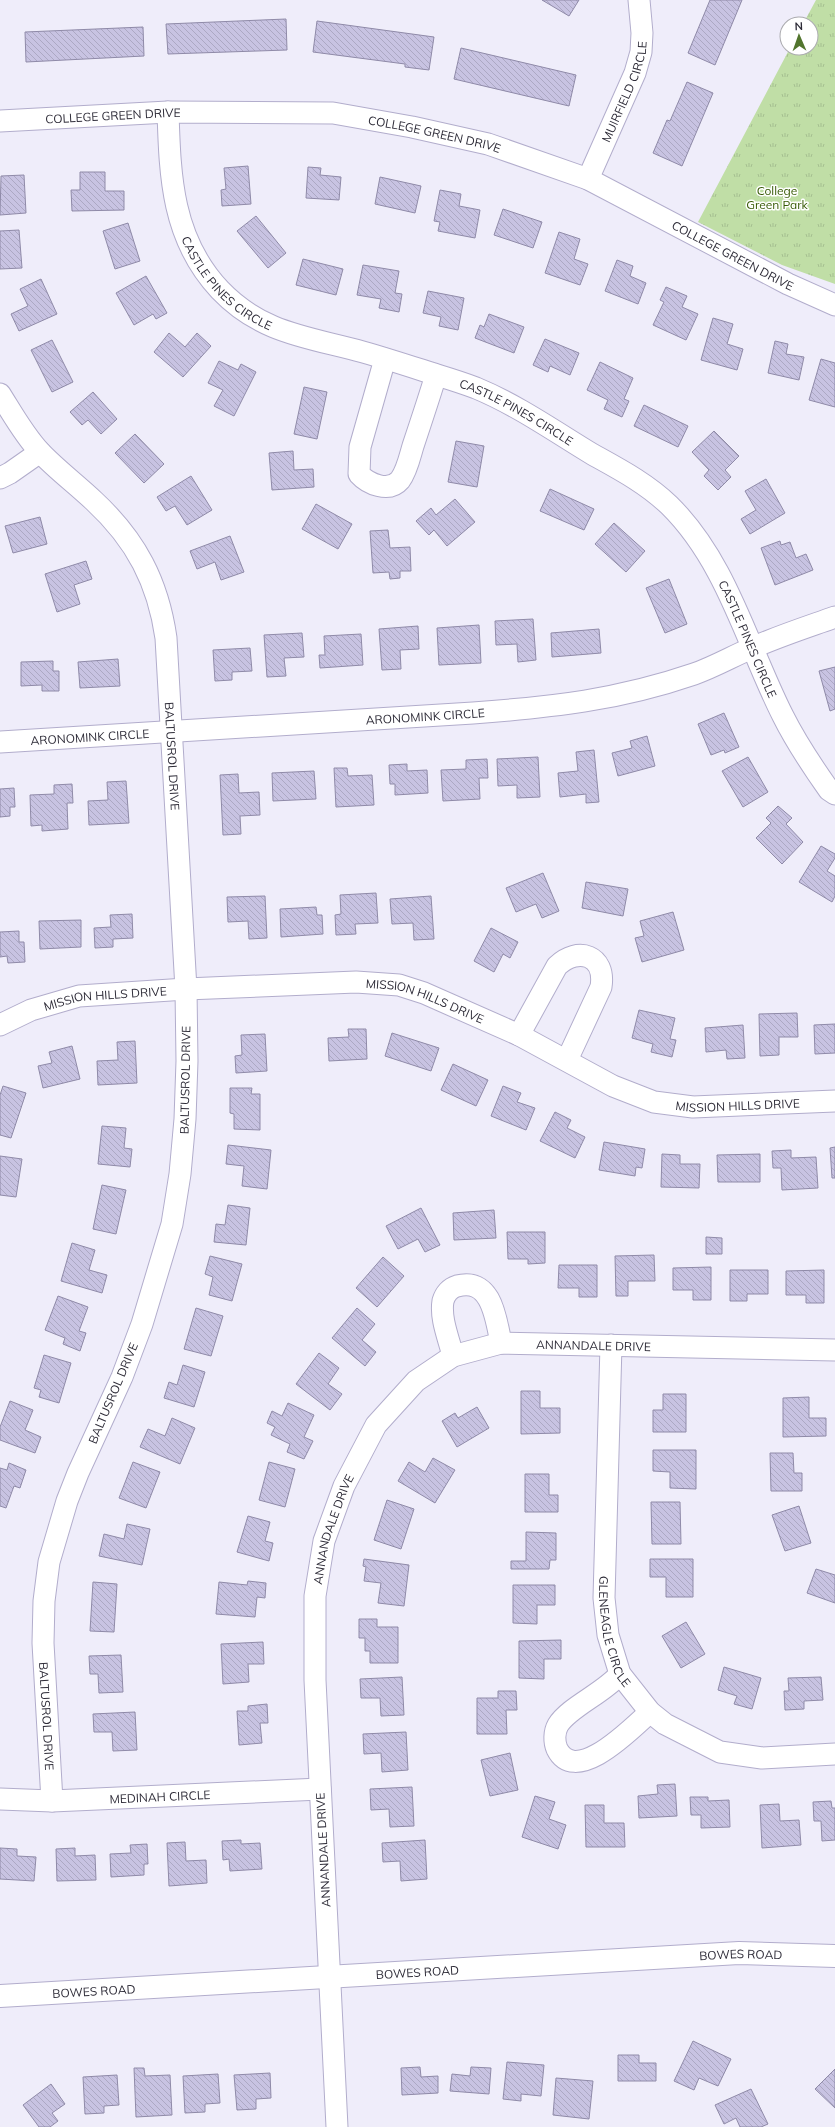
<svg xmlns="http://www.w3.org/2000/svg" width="835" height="2127" viewBox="0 0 835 2127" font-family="Mulish,sans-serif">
<defs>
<pattern id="grass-tufts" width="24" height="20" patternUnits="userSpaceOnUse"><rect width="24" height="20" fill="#c0dea6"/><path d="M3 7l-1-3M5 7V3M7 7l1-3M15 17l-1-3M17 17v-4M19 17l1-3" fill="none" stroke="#a5bf90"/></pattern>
<pattern id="building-back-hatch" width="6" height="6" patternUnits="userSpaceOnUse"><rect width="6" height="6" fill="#c8c3e2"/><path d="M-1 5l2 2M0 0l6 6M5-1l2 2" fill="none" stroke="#aca8c3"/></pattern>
</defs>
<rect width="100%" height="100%" fill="#efedfa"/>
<path fill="url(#grass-tufts)" d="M 816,0 L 835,0 L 835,284 L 782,265 L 698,222 L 790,48 L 811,48 L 811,24 L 803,24 Z"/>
<path fill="url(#building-back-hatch)" stroke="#8f8aa8" d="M 542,0 L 579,0 L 569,16 Z
M 710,0 L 742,0 L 715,65 L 688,53 Z
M 286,19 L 287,50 L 168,54 L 166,24 Z
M 317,21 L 434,37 L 429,70 L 405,67 L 405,64 L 313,52 Z
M 143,27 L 144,56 L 26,62 L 25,32 Z
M 461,48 L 576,75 L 569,106 L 454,79 Z
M 687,82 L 713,93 L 682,166 L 653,153 L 667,120 L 670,121 Z
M 248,166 L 251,204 L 222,206 L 221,190 L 226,189 L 224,168 Z
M 308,167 L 321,168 L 320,175 L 341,177 L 339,200 L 306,198 Z
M 80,172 L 105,172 L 105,191 L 124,191 L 124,210 L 72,211 L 71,190 L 80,190 Z
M 24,175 L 26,213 L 0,215 L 1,176 Z
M 380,177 L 421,186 L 415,213 L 375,204 Z
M 440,190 L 461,194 L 459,206 L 480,210 L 475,238 L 438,231 L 440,222 L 434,221 Z
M 503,209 L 542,222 L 533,248 L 494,235 Z
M 256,216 L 286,253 L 268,268 L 237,231 Z
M 128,223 L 140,261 L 115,269 L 103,231 Z
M 19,230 L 22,268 L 0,269 L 0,231 Z
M 559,232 L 580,239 L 574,259 L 588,264 L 580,285 L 545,273 Z
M 303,259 L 343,269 L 336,295 L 296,285 Z
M 617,260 L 633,266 L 630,276 L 646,283 L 638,304 L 605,291 Z
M 363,265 L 399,271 L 395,293 L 402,294 L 399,312 L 379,308 L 381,299 L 357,295 Z
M 146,276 L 167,313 L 156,319 L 153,314 L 134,325 L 116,293 Z
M 41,279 L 57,314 L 19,331 L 11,314 L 28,306 L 20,289 Z
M 666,287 L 687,296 L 682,307 L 698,314 L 686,340 L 653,325 L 664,302 L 660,300 Z
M 428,291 L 464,298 L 458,330 L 439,326 L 441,317 L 423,313 Z
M 489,314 L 524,327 L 514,353 L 475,338 L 480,325 L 484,327 Z
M 713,318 L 733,324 L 727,344 L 743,349 L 737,370 L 701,360 Z
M 169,333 L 185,347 L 197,333 L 211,346 L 183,377 L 154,352 Z
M 545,339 L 579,353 L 570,375 L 550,366 L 548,372 L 533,365 Z
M 52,340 L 73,382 L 52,392 L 31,350 Z
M 775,341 L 788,344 L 786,354 L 804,357 L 799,380 L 768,373 Z
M 821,359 L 835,363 L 835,407 L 809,400 Z
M 219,361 L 238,370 L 241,364 L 256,372 L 234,416 L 214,406 L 223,390 L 208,383 Z
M 600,362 L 633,378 L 624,399 L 629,401 L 622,417 L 604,409 L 608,400 L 587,390 Z
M 304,387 L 327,392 L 317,439 L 294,434 Z
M 93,392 L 117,419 L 101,434 L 88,420 L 82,425 L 70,412 Z
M 644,405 L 688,426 L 678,447 L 634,426 Z
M 714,431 L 739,456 L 725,470 L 731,477 L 718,490 L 704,476 L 709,470 L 692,452 Z
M 135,434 L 164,464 L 144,483 L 115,453 Z
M 456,441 L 484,446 L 477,487 L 448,482 Z
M 293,451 L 294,470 L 313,469 L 314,487 L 272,490 L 269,453 Z
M 191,476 L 212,510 L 187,525 L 175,506 L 166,511 L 157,497 Z
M 766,479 L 785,513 L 750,534 L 741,519 L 756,510 L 745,491 Z
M 550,489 L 594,509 L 584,530 L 540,511 Z
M 455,499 L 475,522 L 447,546 L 434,530 L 429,535 L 416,521 L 431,508 L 436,515 Z
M 316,504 L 352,524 L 338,549 L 302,529 Z
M 40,517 L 47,544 L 13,553 L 5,526 Z
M 614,523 L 645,551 L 626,572 L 595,544 Z
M 388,530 L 390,548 L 410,547 L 411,571 L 400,571 L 400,578 L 390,579 L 389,572 L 373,573 L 370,531 Z
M 230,536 L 244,572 L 221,580 L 215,562 L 197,569 L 190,551 Z
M 780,541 L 781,545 L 790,542 L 796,558 L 806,554 L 813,570 L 775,585 L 761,548 Z
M 86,561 L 92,579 L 74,585 L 80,604 L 57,612 L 45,574 Z
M 669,579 L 687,624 L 665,633 L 646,588 Z
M 533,619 L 536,660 L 518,662 L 517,644 L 496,645 L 495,621 Z
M 479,625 L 481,663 L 439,665 L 437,628 Z
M 418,626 L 419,649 L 400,650 L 401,669 L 382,670 L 379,629 Z
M 599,629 L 601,653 L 552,657 L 551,633 Z
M 302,633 L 304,657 L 284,658 L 286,676 L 267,677 L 264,635 Z
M 361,634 L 363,665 L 320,668 L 319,655 L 325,655 L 324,636 Z
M 250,648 L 252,671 L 232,672 L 232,680 L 215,681 L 213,650 Z
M 118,659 L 120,686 L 80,688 L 78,662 Z
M 53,661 L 53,671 L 59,671 L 59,691 L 42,691 L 42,685 L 21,686 L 21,662 Z
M 835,667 L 835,709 L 830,711 L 819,671 Z
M 724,713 L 739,747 L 725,753 L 724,750 L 711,755 L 698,724 Z
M 647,736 L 655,766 L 618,776 L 612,753 L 632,748 L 630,741 Z
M 594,750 L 599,802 L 586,803 L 586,794 L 560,797 L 558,773 L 578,771 L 576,752 Z
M 538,757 L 540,797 L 517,798 L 517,785 L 498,786 L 497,759 Z
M 748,757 L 768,792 L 743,807 L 722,771 Z
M 487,759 L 488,778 L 479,778 L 480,799 L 443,801 L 441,770 L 466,769 L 466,760 Z
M 407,764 L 407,771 L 427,770 L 428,793 L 395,795 L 395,784 L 390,784 L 389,765 Z
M 334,768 L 347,768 L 348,776 L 372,775 L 374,805 L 336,807 Z
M 314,771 L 316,799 L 273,801 L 272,773 Z
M 238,774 L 239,793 L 259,792 L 260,815 L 240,816 L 241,834 L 223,835 L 220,775 Z
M 126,781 L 129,823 L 89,825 L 88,801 L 108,800 L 107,782 Z
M 72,784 L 73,803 L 67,803 L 68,829 L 42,831 L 42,825 L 31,826 L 30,795 L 54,794 L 54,785 Z
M 14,788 L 15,807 L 10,807 L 10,816 L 0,817 L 0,789 Z
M 778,806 L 792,818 L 786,824 L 803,842 L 782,864 L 756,838 L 771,823 L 766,818 Z
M 821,846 L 835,854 L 835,858 L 827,871 L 835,876 L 835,896 L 832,902 L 799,882 Z
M 543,873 L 559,911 L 542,918 L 536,904 L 516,912 L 506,888 Z
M 586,882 L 628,889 L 623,916 L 582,908 Z
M 376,893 L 378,923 L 355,924 L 356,934 L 336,935 L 335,915 L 341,914 L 340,895 Z
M 265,896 L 267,938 L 249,939 L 248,921 L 228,922 L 227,897 Z
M 431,896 L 434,939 L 414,940 L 413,923 L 392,924 L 390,899 Z
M 316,907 L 317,915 L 322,915 L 323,934 L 281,937 L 280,909 Z
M 673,912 L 684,950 L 642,962 L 635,938 L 644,936 L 640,921 Z
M 132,914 L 133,938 L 113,939 L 113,947 L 95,948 L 94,928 L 111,927 L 110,915 Z
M 81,920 L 81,947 L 40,949 L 39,921 Z
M 491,928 L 518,942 L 510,958 L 503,954 L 494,972 L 474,961 Z
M 19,931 L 19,942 L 24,942 L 25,962 L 8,963 L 7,956 L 0,957 L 0,932 Z
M 639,1010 L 675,1018 L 670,1039 L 676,1040 L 672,1057 L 651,1052 L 653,1044 L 632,1038 Z
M 797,1013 L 798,1037 L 779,1037 L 779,1055 L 760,1056 L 759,1014 Z
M 835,1024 L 835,1053 L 815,1054 L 814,1025 Z
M 743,1025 L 745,1058 L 727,1059 L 726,1050 L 706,1052 L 705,1028 Z
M 348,1029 L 366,1029 L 367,1059 L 329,1061 L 328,1038 L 349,1037 Z
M 392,1033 L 439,1048 L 431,1071 L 385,1056 Z
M 265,1034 L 267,1071 L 236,1073 L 235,1056 L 242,1055 L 241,1035 Z
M 135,1041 L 137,1083 L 98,1085 L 97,1061 L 118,1060 L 117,1042 Z
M 72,1046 L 80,1079 L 43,1088 L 38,1066 L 52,1063 L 49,1052 Z
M 453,1064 L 488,1080 L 476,1106 L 441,1090 Z
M 3,1086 L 26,1093 L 11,1138 L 0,1135 L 0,1095 Z
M 503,1086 L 521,1093 L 517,1102 L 535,1108 L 526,1130 L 491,1116 Z
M 230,1088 L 252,1088 L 251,1094 L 260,1094 L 260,1130 L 234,1129 L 234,1114 L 230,1113 Z
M 555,1112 L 571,1120 L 567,1128 L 585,1137 L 575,1158 L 540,1141 Z
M 102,1126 L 126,1128 L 124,1148 L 132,1149 L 130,1167 L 98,1164 Z
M 604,1142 L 645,1149 L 642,1168 L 636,1167 L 635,1176 L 599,1170 Z
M 228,1145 L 271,1150 L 267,1189 L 242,1186 L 244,1166 L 226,1164 Z
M 835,1147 L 835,1178 L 832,1178 L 830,1148 Z
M 791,1150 L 791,1158 L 816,1157 L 818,1188 L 782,1190 L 781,1168 L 773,1168 L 772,1151 Z
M 662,1154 L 680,1155 L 680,1164 L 700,1164 L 699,1188 L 661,1187 Z
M 760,1154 L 760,1182 L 718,1182 L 717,1155 Z
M 0,1156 L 22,1159 L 16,1197 L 0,1195 Z
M 102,1185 L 126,1190 L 116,1234 L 93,1229 Z
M 228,1205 L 250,1208 L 246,1245 L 214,1242 L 216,1224 L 225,1225 Z
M 421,1208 L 440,1245 L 425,1252 L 418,1239 L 398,1249 L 386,1226 Z
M 494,1210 L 496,1238 L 454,1240 L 453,1213 Z
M 507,1232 L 545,1232 L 545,1263 L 528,1264 L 528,1259 L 508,1259 Z
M 706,1237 L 722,1238 L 722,1254 L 706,1254 Z
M 72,1243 L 95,1250 L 89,1270 L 107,1275 L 102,1293 L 61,1281 Z
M 654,1255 L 655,1281 L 628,1281 L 628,1296 L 616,1296 L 615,1256 Z
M 210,1256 L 242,1264 L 232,1301 L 209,1295 L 213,1277 L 205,1274 Z
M 383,1257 L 404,1276 L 377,1307 L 356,1288 Z
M 559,1265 L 597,1265 L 597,1297 L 579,1297 L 579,1288 L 558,1288 Z
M 711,1267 L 711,1300 L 693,1300 L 693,1290 L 673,1290 L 673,1268 Z
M 730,1270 L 768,1270 L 768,1294 L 747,1294 L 747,1301 L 730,1301 Z
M 824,1270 L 824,1303 L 806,1303 L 806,1295 L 786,1295 L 786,1271 Z
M 58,1296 L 88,1307 L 79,1331 L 86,1333 L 80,1351 L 63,1344 L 65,1338 L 45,1330 Z
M 196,1308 L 223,1316 L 211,1356 L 184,1349 Z
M 357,1308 L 375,1324 L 362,1340 L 376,1352 L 365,1366 L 332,1338 Z
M 319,1353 L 339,1368 L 328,1384 L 342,1394 L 330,1410 L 296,1384 Z
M 44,1355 L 71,1363 L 59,1403 L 39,1397 L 41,1390 L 34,1388 Z
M 183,1365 L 205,1372 L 194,1407 L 164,1398 L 169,1382 L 177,1385 Z
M 521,1391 L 540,1391 L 540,1408 L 560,1408 L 560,1433 L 521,1434 Z
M 663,1394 L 686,1394 L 686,1432 L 653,1432 L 653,1410 L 663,1410 Z
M 809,1397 L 809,1418 L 826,1418 L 826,1436 L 783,1437 L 783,1398 Z
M 10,1401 L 33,1410 L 25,1430 L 41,1437 L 35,1453 L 0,1440 L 0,1427 Z
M 288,1403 L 314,1415 L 304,1437 L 313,1441 L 304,1459 L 287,1452 L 290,1444 L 271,1435 L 275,1427 L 267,1423 L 272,1411 L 282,1416 Z
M 477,1407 L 489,1428 L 457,1447 L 442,1421 L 455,1413 L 458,1418 Z
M 172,1418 L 195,1428 L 180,1464 L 140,1447 L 148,1429 L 165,1436 Z
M 653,1450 L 696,1450 L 696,1489 L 670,1488 L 670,1472 L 653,1471 Z
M 770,1453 L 793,1453 L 794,1473 L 802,1473 L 802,1491 L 771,1491 Z
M 433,1458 L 455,1470 L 435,1503 L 398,1481 L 409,1462 L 425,1472 Z
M 133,1462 L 160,1472 L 146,1508 L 119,1498 Z
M 269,1462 L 295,1469 L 285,1507 L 259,1500 Z
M 9,1463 L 26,1470 L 20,1488 L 14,1486 L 6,1508 L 0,1506 L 0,1468 L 7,1470 Z
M 525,1474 L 549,1474 L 549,1495 L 558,1495 L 558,1512 L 525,1512 Z
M 387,1500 L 414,1509 L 401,1549 L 374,1540 Z
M 651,1502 L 680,1502 L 681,1544 L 652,1544 Z
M 799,1506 L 811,1543 L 785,1551 L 772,1515 Z
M 248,1516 L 270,1522 L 265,1541 L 273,1543 L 269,1561 L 237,1552 Z
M 127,1524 L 150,1529 L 142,1565 L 99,1556 L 104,1534 L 124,1539 Z
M 526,1532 L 556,1533 L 556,1560 L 550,1560 L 549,1569 L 511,1569 L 511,1561 L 526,1561 Z
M 364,1559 L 409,1565 L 404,1606 L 378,1603 L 381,1583 L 364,1581 L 366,1567 L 363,1566 Z
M 650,1559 L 693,1559 L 693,1597 L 666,1597 L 666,1577 L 650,1577 Z
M 816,1569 L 835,1575 L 835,1603 L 807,1593 Z
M 248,1581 L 266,1583 L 265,1598 L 257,1597 L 255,1617 L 216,1614 L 219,1582 L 247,1585 Z
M 93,1582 L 117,1584 L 114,1632 L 90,1631 Z
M 513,1585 L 555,1585 L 555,1605 L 537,1605 L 537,1624 L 513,1623 Z
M 359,1619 L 377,1619 L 377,1627 L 398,1627 L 398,1663 L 370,1663 L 370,1651 L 365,1651 L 365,1638 L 359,1638 Z
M 686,1622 L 705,1654 L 681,1668 L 662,1636 Z
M 561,1640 L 561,1659 L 544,1659 L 544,1679 L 519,1678 L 519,1641 Z
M 263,1642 L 264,1664 L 248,1664 L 249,1682 L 223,1684 L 221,1644 Z
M 121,1655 L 123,1692 L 99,1693 L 98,1674 L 90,1674 L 89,1656 Z
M 724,1667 L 761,1678 L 752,1709 L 734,1704 L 737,1696 L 718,1690 Z
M 402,1677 L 404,1715 L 381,1716 L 380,1698 L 361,1698 L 360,1679 Z
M 821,1677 L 823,1700 L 804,1701 L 804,1709 L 785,1710 L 784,1691 L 789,1691 L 788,1678 Z
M 498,1691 L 516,1691 L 517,1710 L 506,1710 L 507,1734 L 477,1734 L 477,1698 L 498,1698 Z
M 267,1704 L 268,1723 L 260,1723 L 262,1743 L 239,1745 L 237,1711 L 248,1711 L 248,1706 Z
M 135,1712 L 137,1750 L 113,1751 L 112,1732 L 94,1732 L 93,1714 Z
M 406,1732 L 408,1770 L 382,1772 L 381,1753 L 364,1754 L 363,1734 Z
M 510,1753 L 518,1790 L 490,1796 L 481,1760 Z
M 675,1784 L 677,1816 L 639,1818 L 638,1796 L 658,1794 L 657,1785 Z
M 412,1787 L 414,1826 L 390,1827 L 389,1809 L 371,1810 L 370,1789 Z
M 535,1796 L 555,1802 L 549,1819 L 566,1825 L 558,1849 L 522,1837 Z
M 690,1797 L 708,1797 L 708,1801 L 729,1800 L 730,1827 L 701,1828 L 701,1815 L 691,1815 Z
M 831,1801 L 832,1808 L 835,1808 L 835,1840 L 822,1841 L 821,1821 L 814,1821 L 813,1802 Z
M 779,1804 L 780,1821 L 799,1820 L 801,1845 L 762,1848 L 760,1805 Z
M 585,1805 L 604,1805 L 604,1823 L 624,1823 L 625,1847 L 586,1847 Z
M 241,1840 L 241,1844 L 260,1843 L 262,1869 L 230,1871 L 229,1859 L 223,1860 L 222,1841 Z
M 425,1840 L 427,1879 L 401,1881 L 400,1861 L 383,1862 L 382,1843 Z
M 185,1842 L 186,1861 L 206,1860 L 207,1883 L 169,1886 L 167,1843 Z
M 147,1844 L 148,1864 L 144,1864 L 144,1875 L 111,1877 L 110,1854 L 131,1853 L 130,1845 Z
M 0,1848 L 17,1849 L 17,1856 L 36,1857 L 34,1881 L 0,1879 Z
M 75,1848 L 75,1856 L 95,1855 L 96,1880 L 57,1881 L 56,1849 Z
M 693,2041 L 731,2059 L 718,2086 L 699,2078 L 694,2090 L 674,2081 Z
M 618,2055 L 639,2055 L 639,2063 L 656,2063 L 656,2081 L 618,2081 Z
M 507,2062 L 544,2065 L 541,2096 L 521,2094 L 521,2101 L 503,2099 Z
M 420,2067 L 421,2077 L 438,2076 L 438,2093 L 402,2095 L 401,2068 Z
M 471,2067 L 491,2068 L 489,2094 L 450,2091 L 452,2074 L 470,2076 Z
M 134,2068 L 144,2068 L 145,2076 L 170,2075 L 172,2115 L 136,2117 Z
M 835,2069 L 835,2108 L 815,2089 Z
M 270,2073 L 271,2098 L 256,2099 L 256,2109 L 237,2110 L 234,2075 Z
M 218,2074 L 220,2103 L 205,2104 L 205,2112 L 185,2113 L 183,2076 Z
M 117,2075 L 119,2105 L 104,2106 L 104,2113 L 85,2114 L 83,2077 Z
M 556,2078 L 593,2081 L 589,2119 L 553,2115 Z
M 51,2084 L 65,2104 L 52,2113 L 58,2121 L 50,2127 L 39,2127 L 23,2105 Z
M 751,2089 L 768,2124 L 761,2127 L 740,2127 L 736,2118 L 724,2124 L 715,2105 Z"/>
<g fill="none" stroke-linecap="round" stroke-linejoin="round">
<defs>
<g id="minor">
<path id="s1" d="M 168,112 C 170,177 172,239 220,290 C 262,334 309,337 363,352 C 388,359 412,367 437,375 C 450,379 463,383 476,388 C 517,405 554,431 592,454 C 619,469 646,483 669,505 C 727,562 747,645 783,716 C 796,742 812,766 829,790 L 835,794"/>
<path id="s2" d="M 0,121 L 168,112 L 333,113 L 412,127 L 488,144 L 588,179 L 788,284 L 835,305"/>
<path id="s3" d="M 588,179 L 635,73 L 641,52 L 642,33 L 639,0"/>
<path d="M 385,359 L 360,447 L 359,474 C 368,484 389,493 400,480 C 407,471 410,456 413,446 C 421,422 429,398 436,375"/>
<path id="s4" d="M 0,394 C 12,413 24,435 40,452 C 56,469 76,484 94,501 C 136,540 158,582 166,638 L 186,989 L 187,1061 L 185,1119 L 180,1174 L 172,1224 L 142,1324 L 122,1377 L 78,1473 L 67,1501 L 49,1562 L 44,1601 L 43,1643 L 52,1801"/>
<path d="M 0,478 L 10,473 L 40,452"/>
<path id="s5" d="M 0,742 L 473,713 C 553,707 618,700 694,674 C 714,667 733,656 752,648 C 779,636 807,627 835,617"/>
<path id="s6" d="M 0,1025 L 31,1010 L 79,996 L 186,989 L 356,982 L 399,985 L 424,993 L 519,1035 L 613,1086 L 654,1102 L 693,1107 L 835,1101"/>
<path d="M 519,1035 L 557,966 C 578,946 606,955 601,987 L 567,1060"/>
<path id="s7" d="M 611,1345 L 604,1598 L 608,1635 L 620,1674 L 650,1712 L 665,1724 L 720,1752 L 762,1758 L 835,1754"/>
<path d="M 453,1356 C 449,1339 440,1319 443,1301 C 445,1294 450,1288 457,1286 C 492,1277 496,1319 501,1343"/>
<path d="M 620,1674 C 604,1693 569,1707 558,1725 C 554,1732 554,1742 557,1749 C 576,1787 633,1727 650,1712"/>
<path id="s8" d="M 0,1799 L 52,1801 L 320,1789"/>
<path id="s9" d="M 337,2127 L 315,1680 L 315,1596 L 324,1541 L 344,1486 L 376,1425 L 416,1381 L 453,1356 L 501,1343 L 835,1350"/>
</g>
<g id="major">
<path id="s10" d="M 0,1996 L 739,1953 L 835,1956"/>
</g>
</defs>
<use href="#minor" stroke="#b2adcc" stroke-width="23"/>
<use href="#major" stroke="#b2adcc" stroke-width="24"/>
<use href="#minor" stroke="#fff" stroke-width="21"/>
<use href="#major" stroke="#fff" stroke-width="22"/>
</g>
<g text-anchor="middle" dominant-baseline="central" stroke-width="3" stroke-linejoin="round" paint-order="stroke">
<g font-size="12" fill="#2e2c38" stroke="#fff">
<text stroke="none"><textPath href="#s3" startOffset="95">MUIRFIELD CIRCLE</textPath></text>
<text stroke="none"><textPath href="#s2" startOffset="113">COLLEGE GREEN DRIVE</textPath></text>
<text stroke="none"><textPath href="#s2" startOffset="437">COLLEGE GREEN DRIVE</textPath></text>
<text stroke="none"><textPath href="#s2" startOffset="761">COLLEGE GREEN DRIVE</textPath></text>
<text stroke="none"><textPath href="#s1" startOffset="190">CASTLE PINES CIRCLE</textPath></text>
<text stroke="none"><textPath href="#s1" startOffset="514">CASTLE PINES CIRCLE</textPath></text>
<text stroke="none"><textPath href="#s1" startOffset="850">CASTLE PINES CIRCLE</textPath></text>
<text stroke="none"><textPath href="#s5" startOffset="426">ARONOMINK CIRCLE</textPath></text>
<text stroke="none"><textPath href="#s5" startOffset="90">ARONOMINK CIRCLE</textPath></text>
<text stroke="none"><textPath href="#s4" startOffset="420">BALTUSROL DRIVE</textPath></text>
<text stroke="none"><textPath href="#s6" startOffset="110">MISSION HILLS DRIVE</textPath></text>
<text stroke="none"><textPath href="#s6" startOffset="434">MISSION HILLS DRIVE</textPath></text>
<text transform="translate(185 1080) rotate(-89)">BALTUSROL DRIVE</text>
<text stroke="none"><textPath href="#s6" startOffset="770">MISSION HILLS DRIVE</textPath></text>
<text stroke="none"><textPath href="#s9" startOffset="961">ANNANDALE DRIVE</textPath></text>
<text transform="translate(113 1393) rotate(-67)">BALTUSROL DRIVE</text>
<text stroke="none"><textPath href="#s9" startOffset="601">ANNANDALE DRIVE</textPath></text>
<text stroke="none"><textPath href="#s7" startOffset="288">GLENEAGLE CIRCLE</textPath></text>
<text stroke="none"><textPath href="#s4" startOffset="1404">BALTUSROL DRIVE</textPath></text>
<text stroke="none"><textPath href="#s8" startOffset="160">MEDINAH CIRCLE</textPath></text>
<text transform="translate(323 1850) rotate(-93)">ANNANDALE DRIVE</text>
<text stroke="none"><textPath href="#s10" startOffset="742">BOWES ROAD</textPath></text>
<text stroke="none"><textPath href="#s10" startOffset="418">BOWES ROAD</textPath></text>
<text stroke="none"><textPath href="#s10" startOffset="94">BOWES ROAD</textPath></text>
</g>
<g font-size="12" fill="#365904" stroke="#fff">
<text x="777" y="190">College<tspan x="777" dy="14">Green Park</tspan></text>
</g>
</g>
<g transform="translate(799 36) rotate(358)"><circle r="19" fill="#ffffff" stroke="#ababaf"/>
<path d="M0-3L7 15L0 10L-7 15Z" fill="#52752d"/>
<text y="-6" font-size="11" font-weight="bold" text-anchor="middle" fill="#2e2c38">N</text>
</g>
</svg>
